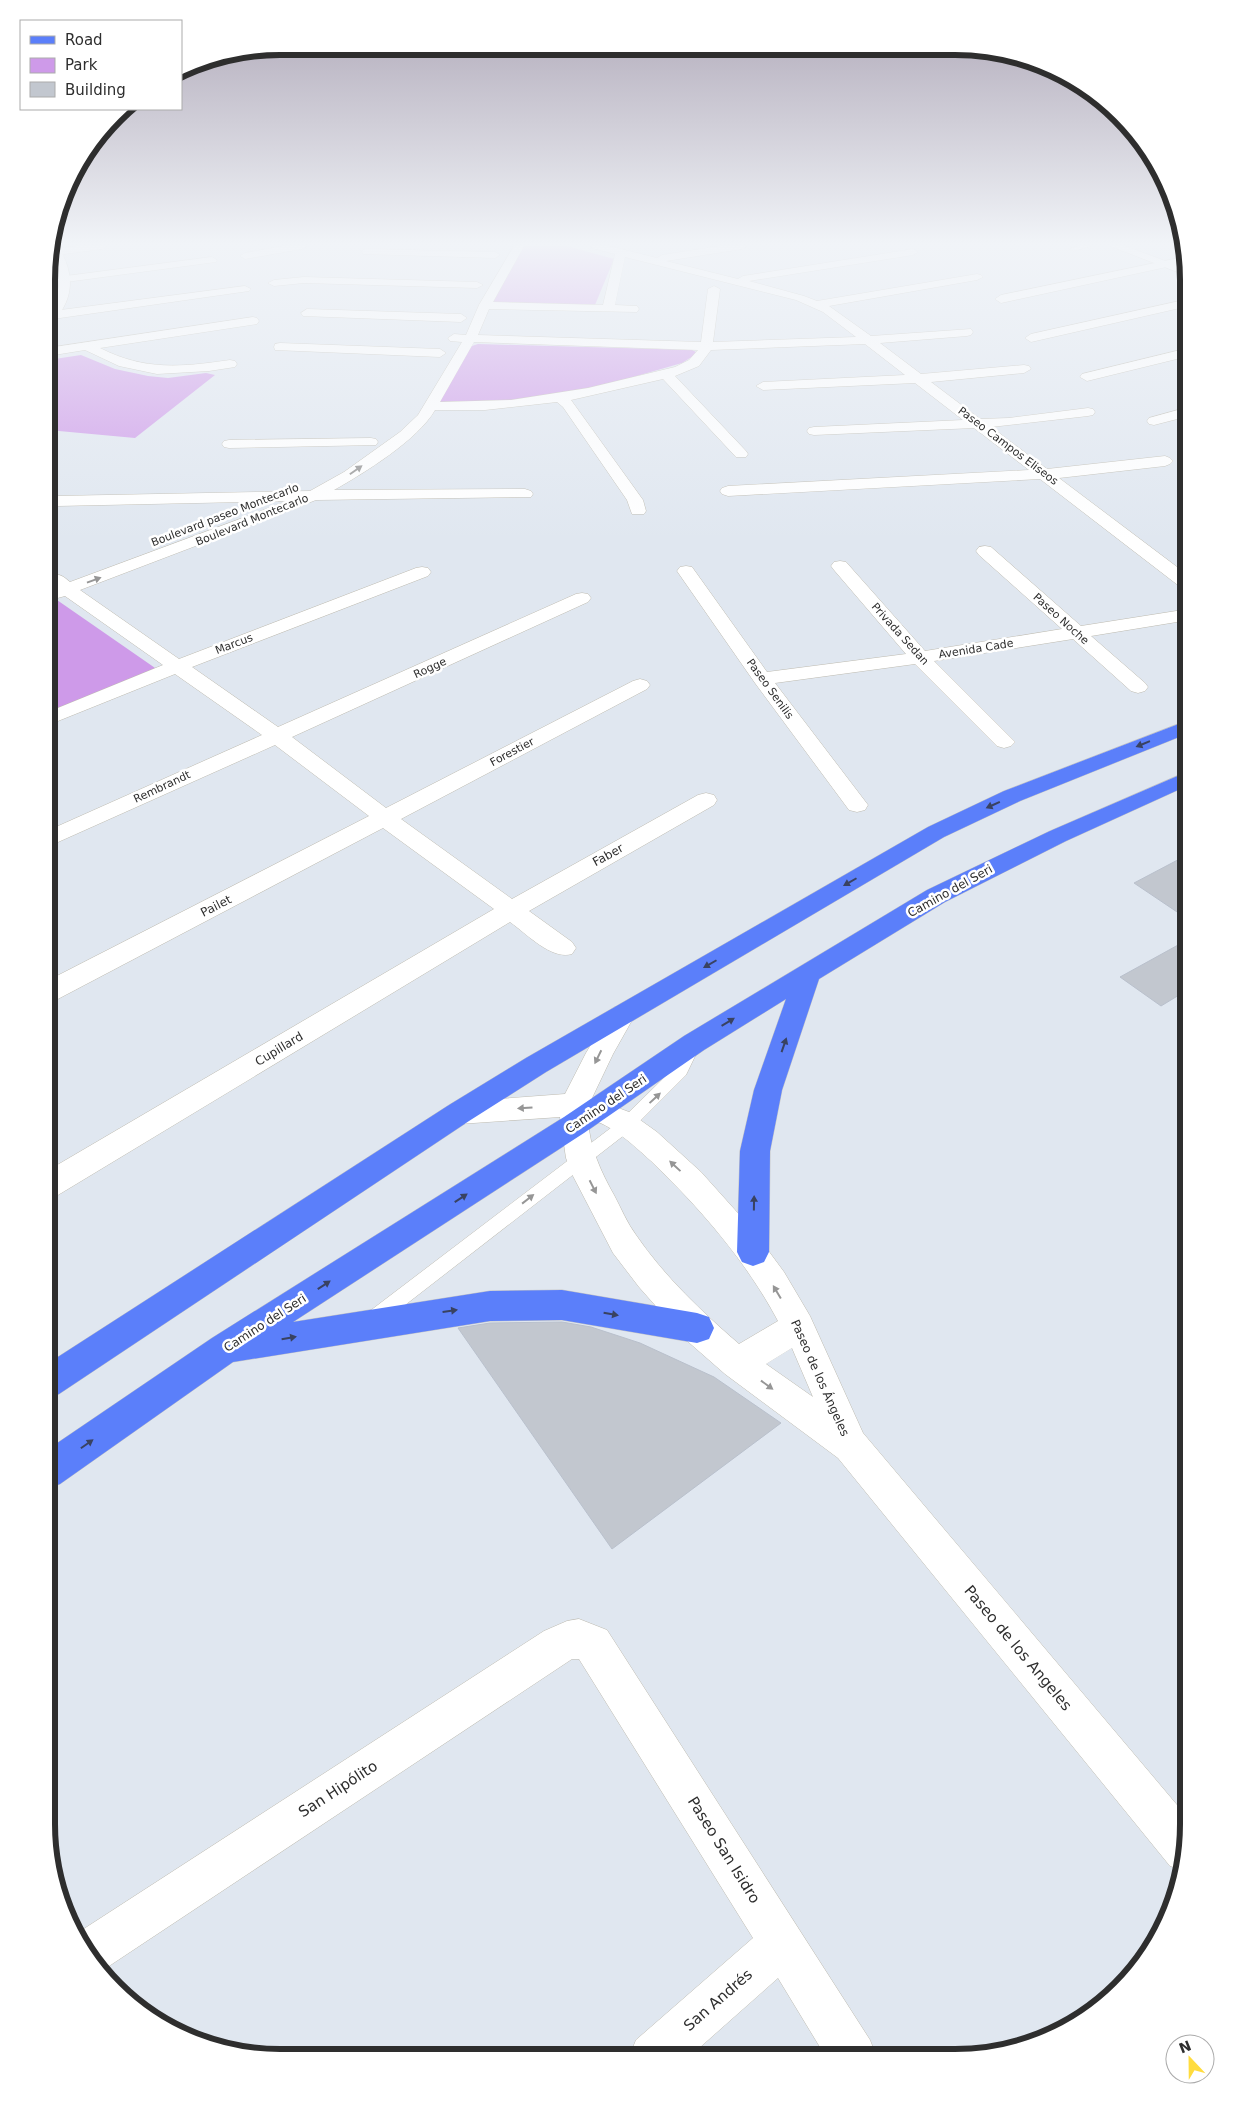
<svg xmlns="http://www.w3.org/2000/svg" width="1235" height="2104" viewBox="0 0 1235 2104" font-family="'DejaVu Sans',sans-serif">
<rect width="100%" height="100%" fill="#e0e7f0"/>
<path fill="#ce9ae9" d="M 524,246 L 567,246 L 614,259 L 595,305 L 491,302 Z
M 478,344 L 692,350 L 698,353 L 682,363 L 588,390 L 503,404 L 449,406 L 438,401 L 469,347 Z
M 81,355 L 115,369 L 148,376 L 168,378 L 206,373 L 215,375 L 135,438 L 48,430 L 48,360 Z
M 57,600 L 158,670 L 48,713 L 48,603 Z"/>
<path fill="#c2c7cf" stroke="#b9c0cc" d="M 1189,854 L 1189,920 L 1134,883 Z
M 1189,939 L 1189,989 L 1161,1006 L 1120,977 Z
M 562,1322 L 591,1327 L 640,1343 L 714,1377 L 781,1423 L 612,1549 L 458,1328 L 490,1323 Z"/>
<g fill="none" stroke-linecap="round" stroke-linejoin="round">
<defs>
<path id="lane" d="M 1078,246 L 1091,246 L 1073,251 L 1070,249 Z
M 693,1040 L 698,1042 L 700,1046 L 686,1075 L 632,1129 L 378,1326 L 372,1328 L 366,1326 L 363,1320 L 366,1314 L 620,1121 L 675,1067 L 688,1042 Z"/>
<path id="street" d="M 77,246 L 107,246 L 102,249 L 57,255 L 52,252 L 57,249 Z
M 283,246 L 307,246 L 302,249 L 245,259 L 240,256 L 245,253 Z
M 514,246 L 524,246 L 493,302 L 603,305 L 615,254 L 592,248 L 591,246 L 609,246 L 657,258 L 662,255 L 720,246 L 747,246 L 742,249 L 666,261 L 738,279 L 743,276 L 913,249 L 918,252 L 913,255 L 749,281 L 804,296 L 817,301 L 977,274 L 981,275 L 983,277 L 977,280 L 829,306 L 871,336 L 971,329 L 973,332 L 971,335 L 967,336 L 880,343 L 921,374 L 1024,365 L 1029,366 L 1031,369 L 1024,373 L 931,382 L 980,419 L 1009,418 L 1088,408 L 1093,409 L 1095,412 L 1093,415 L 1088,416 L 991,427 L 1047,469 L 1165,456 L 1170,458 L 1173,461 L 1170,464 L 1165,466 L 1059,478 L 1189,576 L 1189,590 L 1183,589 L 1040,479 L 728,496 L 722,494 L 720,491 L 722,488 L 728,486 L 1029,470 L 974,428 L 814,435 L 809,434 L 807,431 L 809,428 L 814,427 L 963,420 L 915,383 L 763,390 L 756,386 L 763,382 L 905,375 L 865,344 L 711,350 L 699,366 L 675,376 L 746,451 L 748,454 L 746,457 L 736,457 L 663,379 L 571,400 L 643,500 L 646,511 L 644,514 L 632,514 L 627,500 L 563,407 L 557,402 L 485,410 L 435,410 C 418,440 364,473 334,490 L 525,489 L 531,491 L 533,494 L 531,497 L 316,500 L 80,590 L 179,659 L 416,568 L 422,567 L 428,568 L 431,572 L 428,576 L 192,667 L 278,727 L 576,594 L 582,593 L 588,594 L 591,598 L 588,602 L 292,737 L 386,808 L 633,681 L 640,679 L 647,681 L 650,685 L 647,689 L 401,819 L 512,899 L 698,795 L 706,793 L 714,795 L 717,800 L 714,805 L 529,911 L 572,942 L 576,948 L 572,954 C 551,960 527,934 510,922 L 58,1195 L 47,1198 L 47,1171 L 494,909 L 383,828 L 56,1000 L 47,1002 L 47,981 L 369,816 L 275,745 L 47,847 L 47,831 L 262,735 L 175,674 L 48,725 L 48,712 L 163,665 L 65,596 L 54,599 L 48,598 L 48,590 L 55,588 L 48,580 L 50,575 C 59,573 63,576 70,582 L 288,501 L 57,506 L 51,504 L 49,501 L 51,498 L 57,496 L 310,491 L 344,472 L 400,432 L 418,415 L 462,342 L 450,341 L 448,338 L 454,334 L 466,335 L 479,305 ZM 625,257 L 796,300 L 823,312 L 856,337 L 713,342 L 720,289 L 714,286 L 708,289 L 701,342 L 478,335 L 489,309 L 637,312 L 639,309 L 637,306 L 615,305 ZM 474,342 L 698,350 L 689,360 L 675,367 L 588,388 L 511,400 L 440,402 Z
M 367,249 L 495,252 L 500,255 L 495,258 L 363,254 L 362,252 L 363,250 Z
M 212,257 L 217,260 L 216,262 L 66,282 L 60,279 L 66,276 Z
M 1184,257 L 1185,263 L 1001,303 L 995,299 L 1001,295 Z
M 304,277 L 477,282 L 483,285 L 477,288 L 304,283 L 274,286 L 268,283 L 274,280 Z
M 245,286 L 251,289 L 249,291 L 53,319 L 48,317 L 49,312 L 53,311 Z
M 1189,299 L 1189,306 L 1031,342 L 1025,338 L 1031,334 Z
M 307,309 L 461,314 L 467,318 L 461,322 L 303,316 L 301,313 Z
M 253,317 L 257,318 L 259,321 L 257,324 L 100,348 C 145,371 182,367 230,360 L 235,361 L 237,364 L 235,367 L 209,371 L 157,374 L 119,366 L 85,350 L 48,356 L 48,348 Z
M 280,343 L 440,349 L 446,353 L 440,357 L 275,350 L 274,347 L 275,344 Z
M 1189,348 L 1189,356 L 1087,381 L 1080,377 L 1082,374 Z
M 1189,407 L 1189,416 L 1154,425 L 1149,424 L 1147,421 L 1149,418 Z
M 371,438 L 376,439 L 378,442 L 376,445 L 229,448 L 224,447 L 222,444 L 224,441 L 229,440 Z
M 985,546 L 991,547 L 1081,626 L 1189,609 L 1189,620 L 1091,636 L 1145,683 L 1148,687 L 1145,691 L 1138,693 L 1131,691 L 1073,639 L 934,661 L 1015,742 L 1011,746 L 1004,748 L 997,746 L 915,664 L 775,683 L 868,805 L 865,810 L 857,812 L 849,810 L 755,683 L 677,571 L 680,567 L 686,566 L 692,567 L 767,672 L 906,654 L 834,570 L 831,566 L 834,562 L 840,561 L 846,562 L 925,651 L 1062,629 L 979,555 L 976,551 L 979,547 Z
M 622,1005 L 631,1008 L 635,1015 L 613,1054 L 592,1098 L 629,1112 L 657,1132 L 701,1172 L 753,1230 L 784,1272 L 810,1316 L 863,1433 L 1188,1818 L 1188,1840 L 1182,1870 L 1170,1866 L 838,1458 L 725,1374 L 685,1339 L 639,1287 L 613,1253 L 573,1176 L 566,1158 L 560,1117 L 459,1124 L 449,1121 L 445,1113 L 449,1105 L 459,1102 L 565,1094 L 586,1053 L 613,1008 ZM 588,1119 C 612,1124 633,1145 651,1161 C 700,1208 746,1261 778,1321 L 739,1344 C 702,1312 664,1276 636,1235 C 627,1223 621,1208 614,1195 C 601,1172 589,1146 588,1119 ZM 792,1348 L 813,1397 L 766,1364 Z
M 579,1619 L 607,1630 L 870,2040 L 877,2058 L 826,2057 L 778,1978 L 689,2057 L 629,2057 L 636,2040 L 753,1938 L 579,1659 L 572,1659 L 103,1970 L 100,1972 L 94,1966 L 76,1934 L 544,1631 L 567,1621 Z"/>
<path id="secondary" d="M 49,246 L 58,246 C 71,267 75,289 62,310 C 59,316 55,322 48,324 C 48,309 57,300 59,285 C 60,270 52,259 49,246 Z
M 1110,246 L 1125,246 L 1187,269 L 1188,276 Z"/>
<path id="primary" d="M 1189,720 L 1189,733 L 1020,801 L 944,837 L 546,1072 L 469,1121 L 59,1394 L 47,1399 L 47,1364 L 449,1105 L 526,1058 L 928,827 L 1004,791 Z
M 1189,771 L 1189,785 L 1066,841 L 945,902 L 819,979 L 782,1090 L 770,1151 L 769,1252 L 764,1262 L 753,1266 L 742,1262 L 737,1252 L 740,1151 L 754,1090 L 786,999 L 704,1050 L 584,1133 L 293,1322 L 490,1291 L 562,1290 L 697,1313 L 709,1317 L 714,1328 L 709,1339 L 697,1343 L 562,1320 L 490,1321 L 233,1362 L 60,1484 L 47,1489 L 47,1450 L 212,1338 L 564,1117 L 684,1036 L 927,890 L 1050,831 Z"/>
</defs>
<use href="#lane" stroke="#bebbb0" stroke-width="1"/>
<use href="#street" stroke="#bebbb0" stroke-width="1"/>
<use href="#secondary" stroke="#bebbb0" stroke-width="1"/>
<use href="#primary" stroke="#c4c4c4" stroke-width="1"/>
<use href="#lane" fill="#fff" fill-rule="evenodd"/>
<use href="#street" fill="#fff" fill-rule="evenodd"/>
<use href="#secondary" fill="#fff" fill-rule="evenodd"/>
<use href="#primary" fill="#5b7ffa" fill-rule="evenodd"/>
</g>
<defs><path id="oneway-solid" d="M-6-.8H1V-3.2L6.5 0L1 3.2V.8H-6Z" transform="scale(1.25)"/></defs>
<g fill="#969696">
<use href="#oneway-solid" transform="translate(356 470) rotate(-35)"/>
<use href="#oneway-solid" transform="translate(94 580) rotate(-20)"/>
<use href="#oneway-solid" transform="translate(598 1057) rotate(116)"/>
<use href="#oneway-solid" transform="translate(655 1098) rotate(-43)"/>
<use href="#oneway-solid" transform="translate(525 1108) rotate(176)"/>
<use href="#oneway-solid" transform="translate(675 1166) rotate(-137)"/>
<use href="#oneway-solid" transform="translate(593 1187) rotate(63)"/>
<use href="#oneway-solid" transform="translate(528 1199) rotate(-38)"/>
<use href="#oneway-solid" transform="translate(777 1292) rotate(-121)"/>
<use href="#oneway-solid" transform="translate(767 1385) rotate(36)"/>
</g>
<g fill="#394261">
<use href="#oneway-solid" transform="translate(1143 744) rotate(158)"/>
<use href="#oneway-solid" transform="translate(993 805) rotate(156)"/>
<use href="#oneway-solid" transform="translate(850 882) rotate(150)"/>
<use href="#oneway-solid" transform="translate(710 964) rotate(150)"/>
<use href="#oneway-solid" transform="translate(728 1022) rotate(-31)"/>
<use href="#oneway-solid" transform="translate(784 1045) rotate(-71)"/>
<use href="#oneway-solid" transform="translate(461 1198) rotate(-33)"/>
<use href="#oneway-solid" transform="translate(754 1203) rotate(-89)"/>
<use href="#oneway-solid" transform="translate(324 1285) rotate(-33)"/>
<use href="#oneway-solid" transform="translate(450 1311) rotate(-8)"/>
<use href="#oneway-solid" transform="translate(611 1314) rotate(10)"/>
<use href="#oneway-solid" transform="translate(289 1338) rotate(-10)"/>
<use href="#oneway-solid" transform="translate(87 1444) rotate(-35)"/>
</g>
<linearGradient id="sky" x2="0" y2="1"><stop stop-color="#aea7b7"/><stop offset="0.45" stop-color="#f1f4f8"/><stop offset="1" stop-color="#f1f4f8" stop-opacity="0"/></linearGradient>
<rect width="1235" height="541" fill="url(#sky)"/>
<g text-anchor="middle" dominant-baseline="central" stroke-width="5" stroke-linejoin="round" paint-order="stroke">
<g font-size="11" fill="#2e2e2e" stroke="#fff">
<text transform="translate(1008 446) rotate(37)">Paseo Campos Eliseos</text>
<text transform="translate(225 515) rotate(-21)">Boulevard paseo Montecarlo</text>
<text transform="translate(252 520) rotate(-22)">Boulevard Montecarlo</text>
<text transform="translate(1061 619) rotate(42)">Paseo Noche</text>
<text transform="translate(900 634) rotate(48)">Privada Sedan</text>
<text transform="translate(234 644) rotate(-21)">Marcus</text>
<text transform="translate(976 649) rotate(-9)">Avenida Cade</text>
<text transform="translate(430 668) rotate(-25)">Rogge</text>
<text transform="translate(770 689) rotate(54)">Paseo Senilis</text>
<text transform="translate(512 752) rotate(-28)">Forestier</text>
<text transform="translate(162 787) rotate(-25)">Rembrandt</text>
</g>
<g font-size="12" fill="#2e2e2e" stroke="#fff">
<text transform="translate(608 855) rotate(-29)">Faber</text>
<text transform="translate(950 891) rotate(-29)">Camino del Seri</text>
<text transform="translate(216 906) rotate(-27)">Pailet</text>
<text transform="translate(279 1049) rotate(-31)">Cupillard</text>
<text transform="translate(606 1104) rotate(-34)">Camino del Seri</text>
<text transform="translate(265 1323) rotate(-33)">Camino del Seri</text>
<text transform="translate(820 1378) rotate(66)">Paseo de los Ángeles</text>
</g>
<g font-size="15" fill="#2e2e2e" stroke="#fff">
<text transform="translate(1018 1648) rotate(50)">Paseo de los Angeles</text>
<text transform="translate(338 1789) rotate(-33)">San Hipólito</text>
<text transform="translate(724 1850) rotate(58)">Paseo San Isidro</text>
<text transform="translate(718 2000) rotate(-41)">San Andrés</text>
</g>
</g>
<path d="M0 0H1235V2104H0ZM280 55H955A225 225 0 0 1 1180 280V1824A225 225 0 0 1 955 2049H280A225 225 0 0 1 55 1824V280A225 225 0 0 1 280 55Z" fill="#fff" fill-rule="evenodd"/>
<path fill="none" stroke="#2e2e2e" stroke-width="6" d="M280 55H955A225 225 0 0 1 1180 280V1824A225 225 0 0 1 955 2049H280A225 225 0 0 1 55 1824V280A225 225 0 0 1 280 55Z"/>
<rect x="20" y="20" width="162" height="90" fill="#ffffff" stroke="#ababab"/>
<rect x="30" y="36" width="25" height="8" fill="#5b7ffa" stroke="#ababab"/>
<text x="65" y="45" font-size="15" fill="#2e2e2e">Road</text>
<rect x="30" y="58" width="25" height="15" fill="#ce9ae9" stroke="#ababab"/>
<text x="65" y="70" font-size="15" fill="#2e2e2e">Park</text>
<rect x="30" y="82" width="25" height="15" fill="#c2c7cf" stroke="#ababab"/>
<text x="65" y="95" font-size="15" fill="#2e2e2e">Building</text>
<g transform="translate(1190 2059) rotate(338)"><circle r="24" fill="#ffffff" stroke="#ababab"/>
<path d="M0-4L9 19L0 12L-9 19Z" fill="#ffdc3e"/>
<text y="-8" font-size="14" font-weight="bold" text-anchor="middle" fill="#2e2e2e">N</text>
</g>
</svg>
